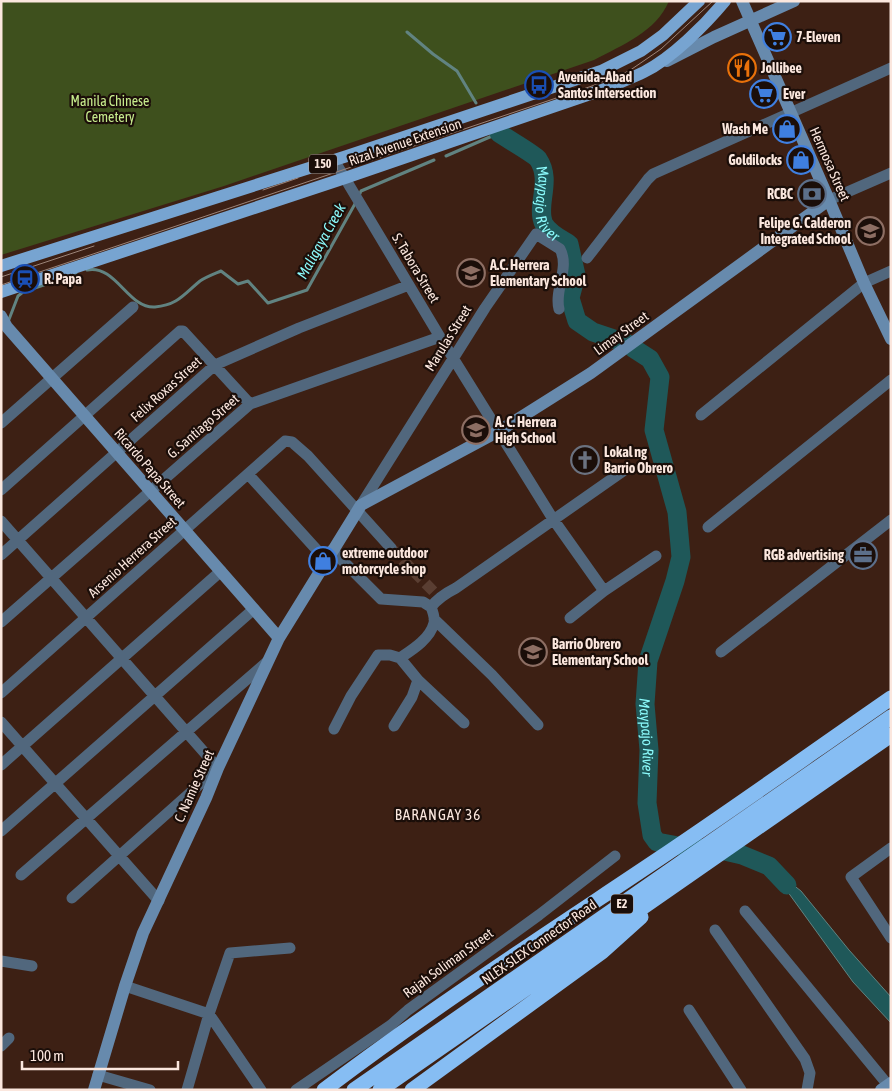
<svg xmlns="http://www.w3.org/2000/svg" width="892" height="1091" viewBox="0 0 892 1091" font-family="'Asap Condensed',sans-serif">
<rect width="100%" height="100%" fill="#3d2014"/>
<path fill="#3e501d" d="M 1,1 L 669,1 C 656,32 622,45 594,60 L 224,186 L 1,255 Z"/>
<path fill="#1f5859" stroke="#618381" d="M 769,866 L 801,891 L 849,950 L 891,997 L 891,1023 L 853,982 Z"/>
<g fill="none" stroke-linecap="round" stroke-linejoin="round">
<path stroke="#618381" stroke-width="3" d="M 407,32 L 433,54 L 457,71 L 476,103
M 446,156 L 499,133
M 359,196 L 361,191 L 434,160
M 87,270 C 116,264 128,309 155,307 C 178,305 184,294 200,281 C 206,277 214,274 221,271 L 238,284 L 248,281 L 268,303 L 307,290 L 356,202
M 8,322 L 18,296 L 23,292 L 76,274"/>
<g stroke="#1f5859" stroke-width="19">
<path id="s1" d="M 499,133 C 506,138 534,154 538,159 C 553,181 535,206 544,224 C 549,233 561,239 569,244 L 576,275 L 570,298 L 577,321 L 593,332 L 626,343"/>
<path id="s2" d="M 633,348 L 650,359 L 660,377 L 654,430 L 677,512 L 681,557 L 675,581 L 648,661 L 645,704 L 649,750 L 647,803 L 652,835 L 657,842 L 689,848 L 716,849 L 742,855 L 769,866 L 787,885"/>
</g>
<path stroke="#5a3e32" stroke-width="11" stroke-dasharray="11 5.5" stroke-linecap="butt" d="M 391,548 L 434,592"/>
<path stroke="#51677d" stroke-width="11" d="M 334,160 L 440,337 L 553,519 L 604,591
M 829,200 L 891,173
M 587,258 L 648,179 L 653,174 L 891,68
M 701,415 L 864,283 L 891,271
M 1,423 L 133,307
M 248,474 L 326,560
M 1,490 L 180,331 L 183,331 L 250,404
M 361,505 L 485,308 L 536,234 L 560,249 C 570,268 554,290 559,309
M 1,521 L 218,768 L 72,898
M 708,527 L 891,380
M 332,550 L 381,599 L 423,602 L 431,607
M 1,555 L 215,365 L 299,328 L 409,285
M 570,618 L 604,591 L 656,556
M 434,619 L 492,675 L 538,725
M 1,622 L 250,404 L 440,337
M 721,652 L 891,520
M 400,658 C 412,650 430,639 434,623 C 435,618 433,612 431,607 C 438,598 446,593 456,588 L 626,469
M 1,693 L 285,441 L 292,442 L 308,456 L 391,548
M 1,722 L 159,901
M 394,726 L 412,697 L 418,680
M 334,729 L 351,696 L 378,655 L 390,655 L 400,658 L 418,680 L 464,723
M 1,765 L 221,571
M 1,831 L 254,609
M 891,848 L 851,877 L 891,938
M 21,875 L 267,662
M 745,911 L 888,1085
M 715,930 L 805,1059 L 810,1073 L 807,1090
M 1,961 L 32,966
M 125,986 L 209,1014 L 261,1090
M 689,1010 L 741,1090
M 1,1046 L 9,1038
M 98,1075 L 150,1090
M 187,1090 L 209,1014 L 230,953 L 290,948
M 296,1090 L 391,1025 L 408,1010 L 539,915 L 615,856"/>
<path stroke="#678aad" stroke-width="12" d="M 742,1 L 829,200 L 864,283 L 891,339
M 667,61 L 714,37 L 794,1
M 1,316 L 7,327 L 279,638
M 94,1090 L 125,986 L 143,933 L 206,798 L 218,768 L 279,638 L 361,505 L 499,431 L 591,373 L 829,200
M 881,1090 L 891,1083"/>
<path stroke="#77a4d1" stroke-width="12" d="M 1,266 L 347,156 L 601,71 L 641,51 L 663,35 L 699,1
M 1,292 L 345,178 L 605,89 C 618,83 632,78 644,72 C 672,58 705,25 725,1"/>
<path stroke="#86bdf3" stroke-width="15" d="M 324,1090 C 432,1008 545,935 657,860 C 736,807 813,752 891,698
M 354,1090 L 891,717
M 380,1090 L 891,735
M 412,1090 L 602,952 L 641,917"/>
<path stroke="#9c8479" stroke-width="1" d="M 263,190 L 298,178
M 1,277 L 94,246
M 1,285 L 592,86 L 629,71 L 661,49 L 713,1"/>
</g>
<defs>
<symbol id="supermarket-ring" viewBox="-11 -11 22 22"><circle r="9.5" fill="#1b0e09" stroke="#3f7fe0" stroke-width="1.5"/><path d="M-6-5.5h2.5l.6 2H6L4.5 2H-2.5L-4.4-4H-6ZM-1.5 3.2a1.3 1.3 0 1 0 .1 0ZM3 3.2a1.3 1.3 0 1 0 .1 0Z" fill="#3f7fe0"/></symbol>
<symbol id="restaurant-ring" viewBox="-11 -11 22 22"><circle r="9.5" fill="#1b0e09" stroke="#e8710a" stroke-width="1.5"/><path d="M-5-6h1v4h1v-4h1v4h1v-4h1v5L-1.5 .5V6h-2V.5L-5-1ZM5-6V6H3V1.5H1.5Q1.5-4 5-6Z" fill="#e8710a"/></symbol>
<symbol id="bus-ring" viewBox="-11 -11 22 22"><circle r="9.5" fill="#1b0e09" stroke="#1a4fb4" stroke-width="1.5"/><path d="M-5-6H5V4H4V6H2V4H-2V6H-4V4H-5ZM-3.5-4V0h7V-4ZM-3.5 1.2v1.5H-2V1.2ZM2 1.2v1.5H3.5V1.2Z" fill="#1a4fb4"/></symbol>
<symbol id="shop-ring" viewBox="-11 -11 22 22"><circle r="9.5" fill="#1b0e09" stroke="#3f7fe0" stroke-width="1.5"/><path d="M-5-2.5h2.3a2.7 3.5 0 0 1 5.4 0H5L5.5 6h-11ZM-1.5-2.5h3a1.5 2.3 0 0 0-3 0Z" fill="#3f7fe0"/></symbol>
<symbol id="bank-ring" viewBox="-11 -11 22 22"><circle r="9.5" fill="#1b0e09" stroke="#5c6f8a" stroke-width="1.5"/><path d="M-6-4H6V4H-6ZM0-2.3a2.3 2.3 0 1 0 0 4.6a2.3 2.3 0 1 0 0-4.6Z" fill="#5c6f8a"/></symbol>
<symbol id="school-ring" viewBox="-11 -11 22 22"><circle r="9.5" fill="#1b0e09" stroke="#8d6e63" stroke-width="1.5"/><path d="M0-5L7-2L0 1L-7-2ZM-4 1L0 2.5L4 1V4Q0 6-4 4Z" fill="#8d6e63"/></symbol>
<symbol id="station-ring" viewBox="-11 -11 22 22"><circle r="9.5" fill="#1b0e09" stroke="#1a4fb4" stroke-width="1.5"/><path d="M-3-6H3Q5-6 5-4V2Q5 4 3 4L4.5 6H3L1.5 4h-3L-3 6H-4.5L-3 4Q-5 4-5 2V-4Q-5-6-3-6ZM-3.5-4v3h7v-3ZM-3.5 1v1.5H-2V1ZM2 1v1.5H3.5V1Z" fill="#1a4fb4"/></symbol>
<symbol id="church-ring" viewBox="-11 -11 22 22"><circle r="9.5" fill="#1b0e09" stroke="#6b7280" stroke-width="1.5"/><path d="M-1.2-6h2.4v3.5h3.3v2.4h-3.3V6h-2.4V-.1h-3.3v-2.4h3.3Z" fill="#6b7280"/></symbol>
<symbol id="office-ring" viewBox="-11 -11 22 22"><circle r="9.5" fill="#1b0e09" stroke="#5c6f8a" stroke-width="1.5"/><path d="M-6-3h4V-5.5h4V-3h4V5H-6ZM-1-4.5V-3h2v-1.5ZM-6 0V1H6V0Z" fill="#5c6f8a"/></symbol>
</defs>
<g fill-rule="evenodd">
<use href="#supermarket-ring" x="761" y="21" width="32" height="32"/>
<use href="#restaurant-ring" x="726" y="52" width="32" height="32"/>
<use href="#bus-ring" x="523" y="69" width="32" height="32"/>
<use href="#supermarket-ring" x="748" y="78" width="32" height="32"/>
<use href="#shop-ring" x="771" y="113" width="32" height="32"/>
<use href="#shop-ring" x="785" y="144" width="32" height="32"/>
<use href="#bank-ring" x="796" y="178" width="32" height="32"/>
<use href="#school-ring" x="854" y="215" width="32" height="32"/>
<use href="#school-ring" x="455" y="257" width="32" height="32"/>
<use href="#station-ring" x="9" y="263" width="32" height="32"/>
<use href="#school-ring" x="460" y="414" width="32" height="32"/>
<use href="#church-ring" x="569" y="444" width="32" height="32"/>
<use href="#office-ring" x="847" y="539" width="32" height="32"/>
<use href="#shop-ring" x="307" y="545" width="32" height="32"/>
<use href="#school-ring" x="517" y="636" width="32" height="32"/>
</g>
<g text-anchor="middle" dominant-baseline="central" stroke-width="4.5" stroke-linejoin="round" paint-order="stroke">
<g fill="#1b0e09" stroke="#b8a69e" stroke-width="1">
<rect x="309" y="154.5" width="28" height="19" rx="4"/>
<rect x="611" y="894.5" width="22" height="19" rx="4"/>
</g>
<g font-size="12" font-weight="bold" fill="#fbe7de">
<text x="323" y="164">150</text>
<text x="622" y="904">E2</text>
</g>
<g font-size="14" font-weight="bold" fill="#fbe7de" stroke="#1b0e09" text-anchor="start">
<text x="796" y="37">7-Eleven</text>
<text x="761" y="68">Jollibee</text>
<text x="558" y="77">Avenida–Abad<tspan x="558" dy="16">Santos Intersection</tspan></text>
<text x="783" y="94">Ever</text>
<text x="768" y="129" text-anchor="end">Wash Me</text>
<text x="782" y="160" text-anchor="end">Goldilocks</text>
<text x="793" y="194" text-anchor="end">RCBC</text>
<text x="851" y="223" text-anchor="end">Felipe G. Calderon<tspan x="851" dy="16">Integrated School</tspan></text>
<text x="490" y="265">A.C. Herrera<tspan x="490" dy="16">Elementary School</tspan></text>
<text x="44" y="279">R. Papa</text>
<text x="495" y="422">A. C. Herrera<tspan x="495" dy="16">High School</tspan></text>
<text x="604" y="452">Lokal ng<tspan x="604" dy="16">Barrio Obrero</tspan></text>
<text x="342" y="553">extreme outdoor<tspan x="342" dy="16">motorcycle shop</tspan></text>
<text x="844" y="555" text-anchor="end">RGB advertising</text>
<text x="552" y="644">Barrio Obrero<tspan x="552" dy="16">Elementary School</tspan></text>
</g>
<g font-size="14" fill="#c7ec8d" stroke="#1b0e09">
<text x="110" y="101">Manila Chinese<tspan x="110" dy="16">Cemetery</tspan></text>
</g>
<g font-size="14" fill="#fbe7de" stroke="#1b0e09">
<text transform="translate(405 142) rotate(-19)">Rizal Avenue Extension</text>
<text transform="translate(830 164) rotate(66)">Hermosa Street</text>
<text transform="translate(416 268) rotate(59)">S. Tabora Street</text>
<text transform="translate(621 333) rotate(-36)">Limay Street</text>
<text transform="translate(448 338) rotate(-58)">Marulas Street</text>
<text transform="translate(166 389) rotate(-42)">Felix Roxas Street</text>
<text transform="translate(203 426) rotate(-41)">G. Santiago Street</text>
<text transform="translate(150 468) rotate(49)">Ricardo Papa Street</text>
<text transform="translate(132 557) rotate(-42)">Arsenio Herrera Street</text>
<text transform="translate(194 786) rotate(-66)">C. Namie Street</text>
<text transform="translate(539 942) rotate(-35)">NLEX-SLEX Connector Road</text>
<text transform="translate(448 963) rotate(-36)">Rajah Soliman Street</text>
</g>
<g font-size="15" font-style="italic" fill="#8bfafb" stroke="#1b0e09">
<text stroke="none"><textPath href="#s1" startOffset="94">Maypajo River</textPath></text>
<text transform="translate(321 241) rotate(-61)">Maligaya Creek</text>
<text stroke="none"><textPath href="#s2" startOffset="410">Maypajo River</textPath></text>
</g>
<g font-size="15" letter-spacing="1" fill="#fbe7de" stroke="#1b0e09">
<text x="438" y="814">BARANGAY 36</text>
</g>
</g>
<rect width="892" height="1091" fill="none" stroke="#fbe7de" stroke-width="5"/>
<path d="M22 1061v8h156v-8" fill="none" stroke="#fbe7de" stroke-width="2.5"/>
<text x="30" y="1061" font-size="15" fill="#fbe7de" stroke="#1b0e09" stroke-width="4" paint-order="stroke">100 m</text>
</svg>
